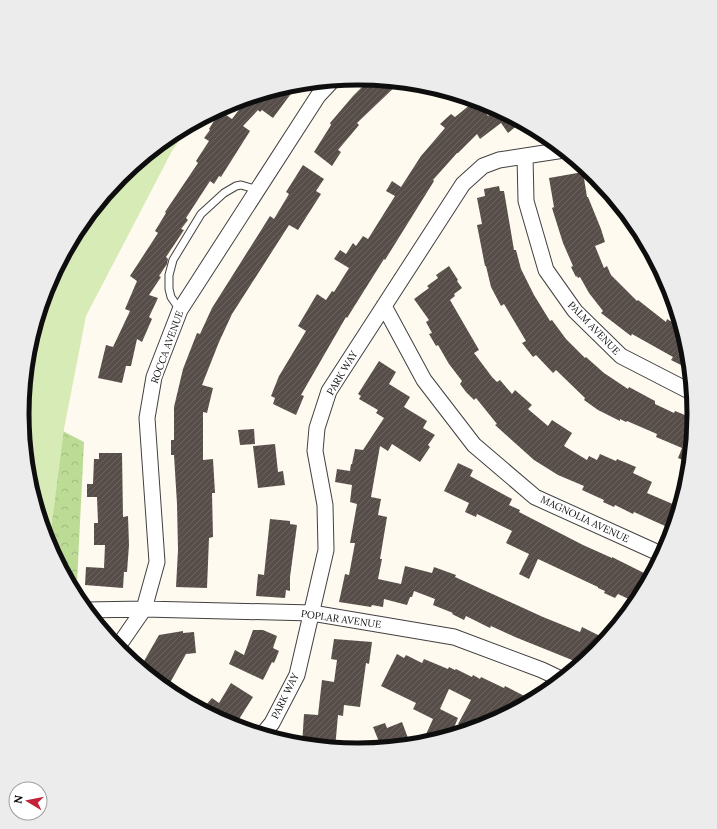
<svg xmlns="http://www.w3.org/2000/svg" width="717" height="829" viewBox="0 0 717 829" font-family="Lora,serif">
<defs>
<pattern id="forest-crowns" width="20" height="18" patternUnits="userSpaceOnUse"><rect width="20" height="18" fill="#bcdc96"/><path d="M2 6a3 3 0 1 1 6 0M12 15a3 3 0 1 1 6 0" fill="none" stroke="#a0bc80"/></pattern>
<pattern id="building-hatch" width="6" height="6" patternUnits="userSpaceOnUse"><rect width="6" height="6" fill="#574e4a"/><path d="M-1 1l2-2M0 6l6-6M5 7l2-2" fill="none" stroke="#6a6360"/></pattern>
</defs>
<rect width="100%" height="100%" fill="#fffaef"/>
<path fill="url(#forest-crowns)" d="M 59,429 L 84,442 L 77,583 L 70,585 L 48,543 L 31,489 L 48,478 Z"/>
<path fill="#d7ebb7" d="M 191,124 L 172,151 L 86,316 L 64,429 L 49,546 L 28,480 L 22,414 L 29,349 L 48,286 L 79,227 L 121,176 L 172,135 Z"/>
<path fill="url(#building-hatch)" d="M 370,79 L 400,82 L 357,123 L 359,125 L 338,150 L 341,152 L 332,166 L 314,152 L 331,125 L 330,123 L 353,96 Z
M 287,86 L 293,91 L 273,118 L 262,110 L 260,112 L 258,110 L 243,126 L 250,131 L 221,177 L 219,176 L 214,184 L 210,181 L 186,218 L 188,220 L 181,229 L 184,230 L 166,257 L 168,259 L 167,264 L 159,276 L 161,277 L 149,295 L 158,298 L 149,317 L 152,319 L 142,342 L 137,339 L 131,366 L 126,366 L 122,383 L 98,378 L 106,345 L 113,347 L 130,311 L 125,309 L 137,281 L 130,276 L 158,233 L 155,231 L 166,213 L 165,212 L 198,163 L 196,161 L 209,141 L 204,138 L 210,130 L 209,129 L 220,111 L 232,119 L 248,98 Z
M 476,100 L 488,116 L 492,112 L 485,103 L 520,121 L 518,123 L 519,124 L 508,133 L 501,123 L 480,139 L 477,134 L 458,153 L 457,153 L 433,180 L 434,181 L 385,260 L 384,259 L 347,318 L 346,317 L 301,395 L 304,396 L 296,415 L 273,404 L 275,398 L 271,396 L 279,376 L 306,331 L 298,326 L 317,294 L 326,300 L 332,291 L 334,292 L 349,268 L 334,259 L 340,250 L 346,254 L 353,243 L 356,246 L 363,236 L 368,239 L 395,196 L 386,191 L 392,181 L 401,187 L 421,156 L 445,128 L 440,124 L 451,114 L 455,117 Z
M 303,165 L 324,179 L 316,191 L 321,194 L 298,230 L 289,225 L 241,300 L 232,314 L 219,342 L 202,385 L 213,388 L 207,413 L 203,412 L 203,460 L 213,459 L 215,493 L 212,493 L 213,537 L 209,538 L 207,588 L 176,587 L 178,550 L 177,504 L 174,455 L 171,455 L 171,440 L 174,440 L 174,407 L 183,369 L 197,333 L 200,334 L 212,308 L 270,216 L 274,219 L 289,194 L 286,192 Z
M 583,172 L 587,197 L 588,197 L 601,229 L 605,242 L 595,246 L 604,268 L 607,266 L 611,275 L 637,301 L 638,300 L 666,322 L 667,319 L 682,328 L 689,349 L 691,370 L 671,360 L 673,357 L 632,334 L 631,336 L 601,313 L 603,311 L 589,293 L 580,277 L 578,278 L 577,276 L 576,277 L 571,267 L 573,266 L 563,243 L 552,208 L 554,207 L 549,178 Z
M 499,186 L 500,191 L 504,191 L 514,250 L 516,250 L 521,269 L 534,295 L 550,321 L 552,320 L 566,339 L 585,358 L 586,357 L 604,373 L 628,389 L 629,387 L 655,401 L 655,404 L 674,413 L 675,411 L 695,419 L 690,463 L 678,458 L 682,448 L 656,437 L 657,434 L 627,421 L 626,422 L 620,419 L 620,421 L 598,410 L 584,400 L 585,398 L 556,370 L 553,373 L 536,355 L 533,357 L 522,343 L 526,341 L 504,304 L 501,306 L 491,287 L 486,266 L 485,266 L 477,225 L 482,224 L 477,198 L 485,196 L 484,189 Z
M 449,266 L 458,280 L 457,281 L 462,288 L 454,294 L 455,296 L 450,300 L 479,350 L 474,353 L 492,377 L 497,382 L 500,380 L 512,394 L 515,390 L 532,405 L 528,409 L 548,426 L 552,420 L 572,433 L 564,446 L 587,460 L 589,456 L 597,460 L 600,454 L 616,461 L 617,459 L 636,467 L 633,473 L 652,482 L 647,493 L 675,505 L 665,526 L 634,512 L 633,514 L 615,505 L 614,507 L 603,502 L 604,500 L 582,490 L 584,486 L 558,475 L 534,460 L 495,425 L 497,424 L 476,398 L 474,400 L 466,392 L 460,384 L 462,381 L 449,364 L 438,345 L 436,346 L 429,334 L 432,333 L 426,322 L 429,320 L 414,299 L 429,288 L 427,286 L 438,278 L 436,275 Z
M 379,361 L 396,372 L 389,384 L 410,397 L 404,407 L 427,421 L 423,428 L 435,435 L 428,445 L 430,447 L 420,462 L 392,444 L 388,451 L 380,446 L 371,497 L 381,499 L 378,515 L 387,517 L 380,559 L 382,559 L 378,579 L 401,584 L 405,566 L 432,573 L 434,567 L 456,575 L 455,577 L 543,617 L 580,632 L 582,627 L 600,636 L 599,638 L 605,642 L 596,653 L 582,664 L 515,637 L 491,626 L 490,628 L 466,616 L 464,620 L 452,614 L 453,613 L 433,605 L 435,599 L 414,591 L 412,597 L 410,597 L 407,605 L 384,599 L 383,607 L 372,605 L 371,607 L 339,602 L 345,574 L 349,575 L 355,543 L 350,543 L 357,504 L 350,502 L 352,485 L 335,482 L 337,469 L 350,471 L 351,464 L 352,464 L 355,449 L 363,450 L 384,418 L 376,413 L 378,410 L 359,399 L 361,396 L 358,394 Z
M 254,429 L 255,444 L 240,445 L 238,430 Z
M 275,444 L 278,472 L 283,471 L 285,485 L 258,488 L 253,446 Z
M 99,453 L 122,453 L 123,517 L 128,516 L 129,545 L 127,572 L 124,572 L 123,588 L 85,585 L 86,567 L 104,568 L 105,545 L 94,545 L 94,523 L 98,523 L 97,497 L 87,497 L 87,484 L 93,484 L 94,459 L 99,459 Z
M 458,463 L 473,470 L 470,476 L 512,499 L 509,505 L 520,510 L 519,512 L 583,545 L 612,558 L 612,557 L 644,573 L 643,577 L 650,580 L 638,602 L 637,603 L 618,594 L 615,598 L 604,593 L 605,591 L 598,588 L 598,587 L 538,559 L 529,579 L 519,574 L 529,554 L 506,543 L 512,531 L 477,514 L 476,517 L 465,512 L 469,503 L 444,491 Z
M 270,519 L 290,521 L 290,524 L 297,525 L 290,577 L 290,591 L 286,590 L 285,598 L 256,596 L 258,574 L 264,575 Z
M 253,630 L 263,630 L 277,636 L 273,648 L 279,651 L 274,663 L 272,662 L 263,680 L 229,664 L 235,650 L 244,655 Z
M 183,631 L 183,633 L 194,632 L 196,653 L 186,654 L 166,690 L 140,668 L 159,635 Z
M 334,639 L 372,642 L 369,664 L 366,663 L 360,707 L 344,705 L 343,716 L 338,715 L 335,749 L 302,745 L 304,714 L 318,715 L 322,680 L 334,682 L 337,660 L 331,659 Z
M 397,654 L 404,658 L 406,655 L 422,663 L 424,659 L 448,669 L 449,667 L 455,670 L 456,669 L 472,677 L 473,675 L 480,679 L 481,677 L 504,688 L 505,686 L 534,701 L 487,725 L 471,730 L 458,724 L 471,700 L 449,689 L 440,709 L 458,718 L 450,737 L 421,745 L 433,719 L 413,709 L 416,703 L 381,686 Z
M 231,683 L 253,697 L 234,727 L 210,715 L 213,712 L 205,706 L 212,698 L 219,703 Z
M 402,722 L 411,746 L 382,749 L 373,727 L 385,723 L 387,728 Z"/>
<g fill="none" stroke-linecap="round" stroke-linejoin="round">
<defs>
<path id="lane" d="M 180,310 L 171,297 L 169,289 L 169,275 L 173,260 L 201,214 L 224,193 L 236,186 L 241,185 L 258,190"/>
<path id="street" d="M 525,156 L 526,201 L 546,270 L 575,311 L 621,356 L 693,393
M 384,306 L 424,380 L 474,445 L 535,497 L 663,555
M 86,610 L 144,609 L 312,613 L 454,637 L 542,670 L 563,680
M 117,648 L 144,609 L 157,562 L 147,418 L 154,377 L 180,310 L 318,96 L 332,81
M 262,735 L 272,723 L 297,675 L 326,550 L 325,505 L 315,451 L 317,428 L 329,391 L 463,184 L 483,166 L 499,160 L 564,150"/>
</defs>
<use href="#lane" stroke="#414141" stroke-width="9"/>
<use href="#street" stroke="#414141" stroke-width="17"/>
<use href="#lane" stroke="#fff" stroke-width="7"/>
<use href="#street" stroke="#fff" stroke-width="15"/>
</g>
<g text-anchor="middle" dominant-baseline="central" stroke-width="4" stroke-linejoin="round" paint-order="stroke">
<g font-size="10" fill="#0e0e0e" stroke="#fff">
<text transform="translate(594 328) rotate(46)">PALM AVENUE</text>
<text transform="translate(167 347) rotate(-70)">ROCCA AVENUE</text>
<text transform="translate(342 373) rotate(-59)">PARK WAY</text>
<text transform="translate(585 519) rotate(25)">MAGNOLIA AVENUE</text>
<text transform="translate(341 619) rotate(8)">POPLAR AVENUE</text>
<text transform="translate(285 696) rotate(-64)">PARK WAY</text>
</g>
</g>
<path d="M0 0H717V829H0ZM29 414a329 329 0 1 1 658 0a329 329 0 1 1-658 0Z" fill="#ececec" fill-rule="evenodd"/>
<path fill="none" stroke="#0e0e0e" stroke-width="5" d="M29 414a329 329 0 1 1 658 0a329 329 0 1 1-658 0Z"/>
<g transform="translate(28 801) rotate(280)"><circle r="19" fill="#ffffff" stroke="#9f9f9f"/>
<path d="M0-3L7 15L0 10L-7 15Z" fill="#c22139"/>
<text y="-6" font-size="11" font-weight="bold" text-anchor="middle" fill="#0e0e0e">N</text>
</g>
</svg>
